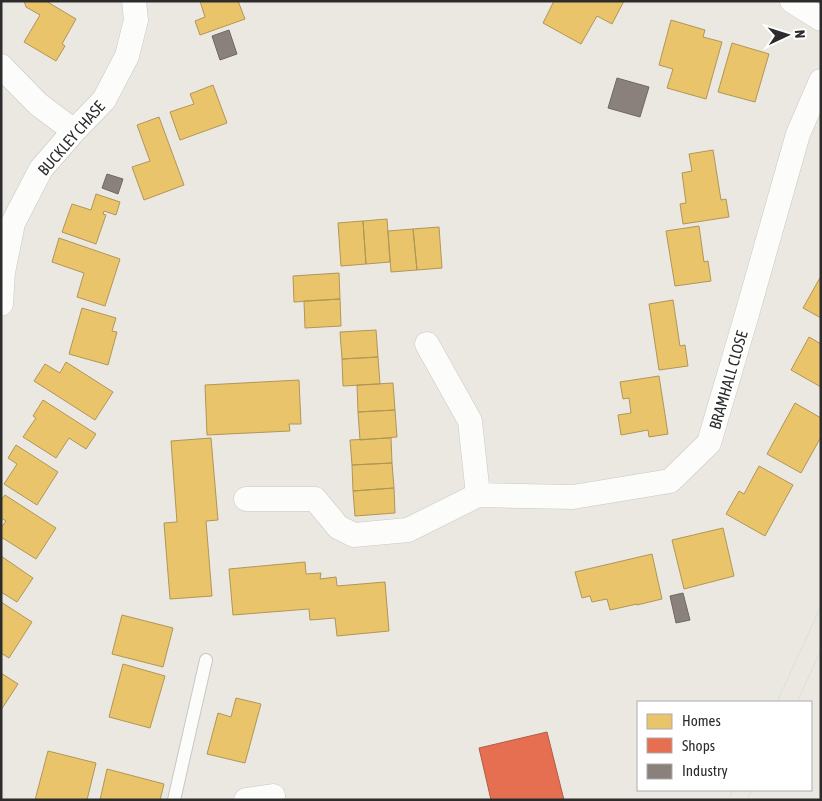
<svg xmlns="http://www.w3.org/2000/svg" width="822" height="801" viewBox="0 0 822 801" font-family="'Asap Condensed',sans-serif">
<rect width="100%" height="100%" fill="#ebe8e1"/>
<path fill="#e9c46a" stroke="#b09657" d="M 24,1 L 46,1 L 76,19 L 62,44 L 65,46 L 56,61 L 24,42 L 40,15 L 26,7 Z
M 200,1 L 238,1 L 245,19 L 200,35 L 195,21 L 205,17 Z
M 554,1 L 624,1 L 612,24 L 597,16 L 581,44 L 543,23 Z
M 671,20 L 705,30 L 703,37 L 722,42 L 706,99 L 667,88 L 673,69 L 659,65 Z
M 732,43 L 769,54 L 755,102 L 718,92 Z
M 213,85 L 227,123 L 180,140 L 170,112 L 194,104 L 190,94 Z
M 159,117 L 184,185 L 144,200 L 132,167 L 150,161 L 137,125 Z
M 713,150 L 721,200 L 726,199 L 729,217 L 683,224 L 680,204 L 686,203 L 682,173 L 692,171 L 689,154 Z
M 96,194 L 120,202 L 116,215 L 104,211 L 103,214 L 106,215 L 96,244 L 62,232 L 72,204 L 91,210 Z
M 387,219 L 390,262 L 366,264 L 363,221 Z
M 363,221 L 366,264 L 341,266 L 338,223 Z
M 699,226 L 704,262 L 708,261 L 711,281 L 675,286 L 666,231 Z
M 439,227 L 442,268 L 417,270 L 413,229 Z
M 413,229 L 417,270 L 391,272 L 388,231 Z
M 59,238 L 120,259 L 105,306 L 77,297 L 84,273 L 52,262 Z
M 339,273 L 340,299 L 294,302 L 293,276 Z
M 821,276 L 821,318 L 803,308 Z
M 340,299 L 341,326 L 305,328 L 304,301 Z
M 673,300 L 680,346 L 685,345 L 688,366 L 659,370 L 649,304 Z
M 82,308 L 116,318 L 112,331 L 117,332 L 108,365 L 69,354 Z
M 376,330 L 378,357 L 342,359 L 340,332 Z
M 809,337 L 821,344 L 821,387 L 791,370 Z
M 378,357 L 380,384 L 343,386 L 342,359 Z
M 66,362 L 113,392 L 95,420 L 34,381 L 45,364 L 60,373 Z
M 659,376 L 668,434 L 649,437 L 648,430 L 621,435 L 618,415 L 631,413 L 629,398 L 623,399 L 620,382 Z
M 299,380 L 301,424 L 289,424 L 290,431 L 207,435 L 205,385 Z
M 393,383 L 395,410 L 358,412 L 357,385 Z
M 43,400 L 96,434 L 86,449 L 69,438 L 56,458 L 23,437 L 36,418 L 33,416 Z
M 795,403 L 821,418 L 821,437 L 801,473 L 767,454 Z
M 395,410 L 397,437 L 360,440 L 358,412 Z
M 211,438 L 218,520 L 206,521 L 212,596 L 170,599 L 164,523 L 177,522 L 171,441 Z
M 391,438 L 392,463 L 352,465 L 350,440 Z
M 16,445 L 58,472 L 37,505 L 4,484 L 17,464 L 8,458 Z
M 392,463 L 394,488 L 353,491 L 352,465 Z
M 759,466 L 793,485 L 765,536 L 726,514 L 739,491 L 744,494 Z
M 394,488 L 395,513 L 355,516 L 353,491 Z
M 5,495 L 56,528 L 36,559 L 1,537 L 1,528 L 6,521 L 1,518 L 1,500 Z
M 723,528 L 734,576 L 684,589 L 672,540 Z
M 652,554 L 662,599 L 637,605 L 637,604 L 610,610 L 607,599 L 592,602 L 590,596 L 582,598 L 575,572 Z
M 1,556 L 33,578 L 17,602 L 1,592 Z
M 305,562 L 306,574 L 321,573 L 320,579 L 336,577 L 337,586 L 385,582 L 389,631 L 337,636 L 335,618 L 310,620 L 309,609 L 233,615 L 229,569 Z
M 1,602 L 32,622 L 9,658 L 1,653 Z
M 122,615 L 173,628 L 163,667 L 112,654 Z
M 123,664 L 165,676 L 150,728 L 109,717 Z
M 1,673 L 18,684 L 1,710 Z
M 236,698 L 261,704 L 245,763 L 207,754 L 218,713 L 231,717 Z
M 48,751 L 96,763 L 87,800 L 35,800 Z
M 107,769 L 164,784 L 160,800 L 100,800 Z"/>
<path fill="#e76f51" stroke="#af5b46" d="M 547,732 L 564,800 L 491,800 L 479,748 Z"/>
<path fill="#8a817c" stroke="#6e6864" d="M 229,30 L 237,54 L 220,60 L 212,36 Z
M 617,78 L 649,87 L 640,117 L 608,108 Z
M 107,174 L 123,179 L 118,194 L 102,188 Z
M 683,593 L 690,620 L 676,623 L 670,596 Z"/>
<g fill="none" stroke-linecap="round" stroke-linejoin="round">
<defs>
<path id="lane" d="M 174,800 L 206,660"/>
<path id="street" d="M 792,1 L 821,19
M 1,66 L 38,104 L 74,131
M 1,304 L 3,272 L 13,223 L 41,169 L 74,131 L 104,100 L 127,56 L 136,20 L 134,1
M 427,344 L 470,421 L 478,495
M 246,499 L 315,499 L 338,527 L 354,535 L 408,530 L 478,495 L 573,497 L 670,481 L 709,443 L 747,314 L 798,134 L 821,81
M 246,800 L 273,796"/>
</defs>
<use href="#lane" stroke="#c8c7c7" stroke-width="14"/>
<use href="#street" stroke="#c8c7c7" stroke-width="25"/>
<use href="#lane" stroke="#fcfcfa" stroke-width="12"/>
<use href="#street" stroke="#fcfcfa" stroke-width="24"/>
<path stroke="#dedee0" stroke-width="1" d="M 777,702 L 821,606
M 797,702 L 821,650
M 728,800 L 733,790
M 747,800 L 752,790"/>
</g>
<g text-anchor="middle" dominant-baseline="central" stroke-width="5" stroke-linejoin="round" paint-order="stroke">
<g font-size="16" fill="#2c2c2c" stroke="#fff">
<text transform="translate(71 138) rotate(-49)">BUCKLEY CHASE</text>
<text transform="translate(728 380) rotate(-74)">BRAMHALL CLOSE</text>
</g>
</g>
<rect width="822" height="801" fill="none" stroke="#2c2c2c" stroke-width="5"/>
<rect x="637" y="701" width="175" height="90" fill="#ffffff" stroke="#ababab"/>
<rect x="647" y="714" width="25" height="15" fill="#e9c46a" stroke="#ababab"/>
<text x="682" y="726" font-size="15" fill="#2c2c2c">Homes</text>
<rect x="647" y="738" width="25" height="15" fill="#e76f51" stroke="#ababab"/>
<text x="682" y="751" font-size="15" fill="#2c2c2c">Shops</text>
<rect x="647" y="764" width="25" height="15" fill="#8a817c" stroke="#ababab"/>
<text x="682" y="776" font-size="15" fill="#2c2c2c">Industry</text>
<g transform="translate(787 35) rotate(86)" stroke="#ffffff" stroke-width="4" paint-order="stroke">
<path d="M0-4L9 19L0 12L-9 19Z" fill="#2c2c2c"/>
<text y="-8" font-size="14" font-weight="bold" text-anchor="middle" fill="#2c2c2c">N</text>
</g>
</svg>
